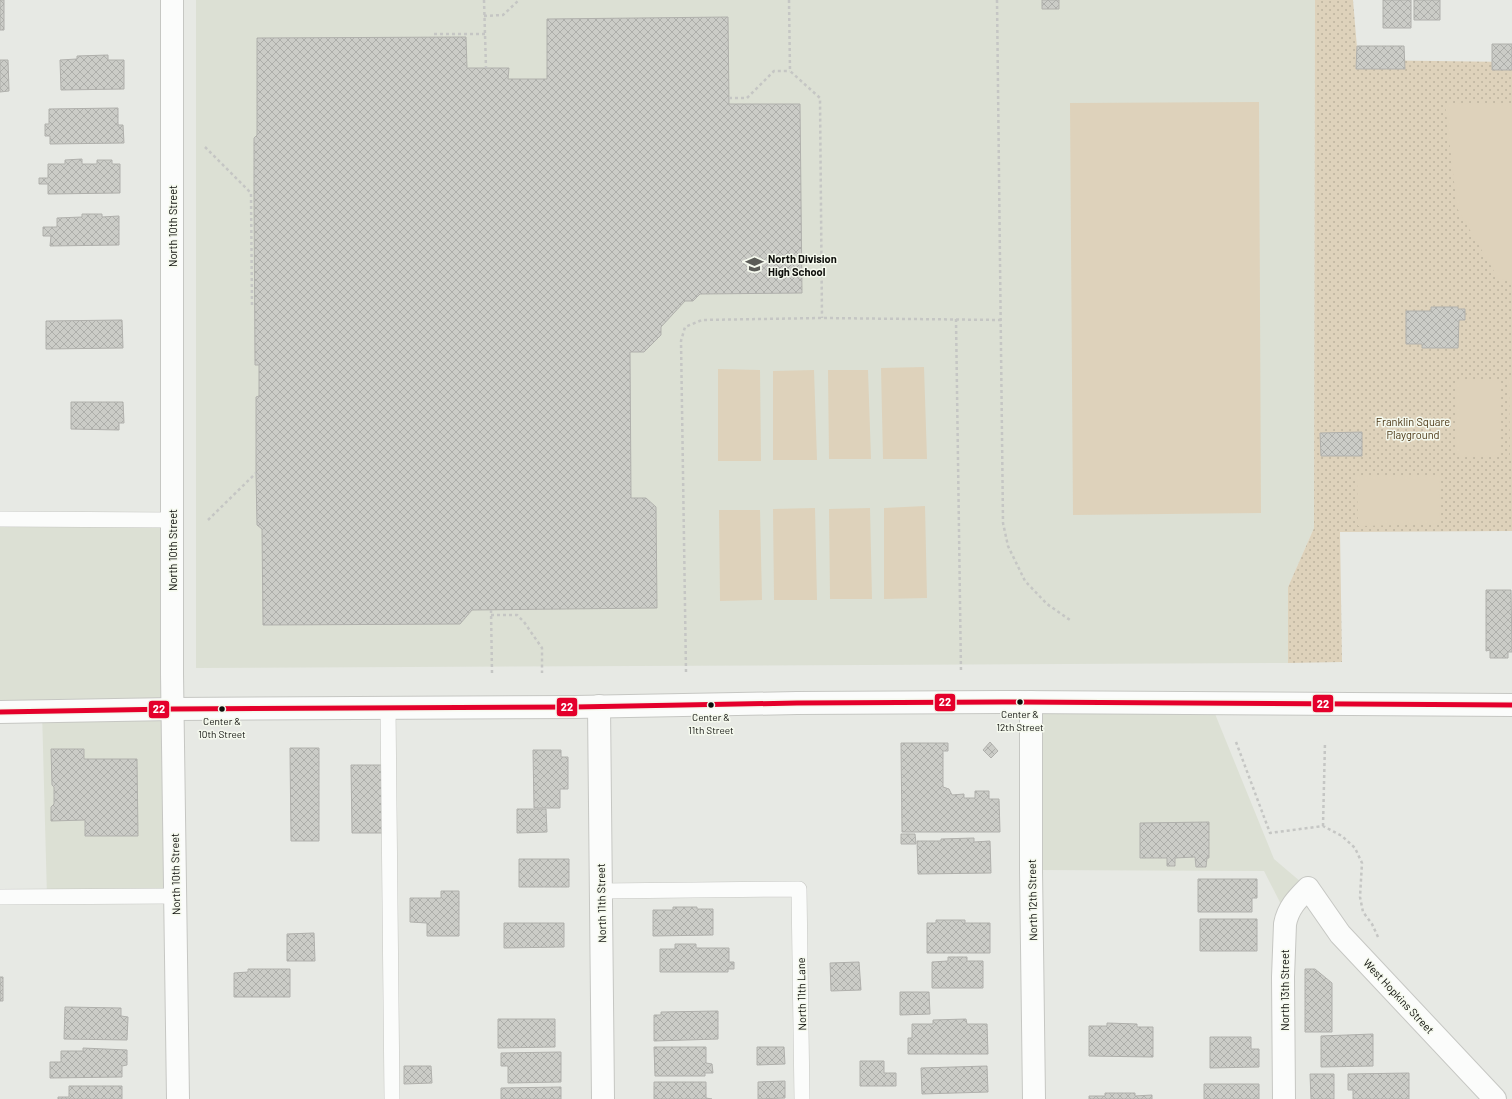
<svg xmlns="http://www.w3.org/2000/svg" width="1512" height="1099" viewBox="0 0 1512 1099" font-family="Barlow,sans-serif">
<defs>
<pattern id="green-dots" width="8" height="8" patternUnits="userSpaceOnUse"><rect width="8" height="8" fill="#ded2bb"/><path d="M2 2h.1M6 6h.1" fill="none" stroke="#bdb39f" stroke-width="1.8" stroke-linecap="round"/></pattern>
<pattern id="building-cross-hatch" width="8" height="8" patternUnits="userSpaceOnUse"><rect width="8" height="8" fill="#cbccc7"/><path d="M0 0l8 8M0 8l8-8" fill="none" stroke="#adaeaa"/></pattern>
</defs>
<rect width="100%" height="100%" fill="#e7e9e4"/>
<path fill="#dce0d4" d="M 196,0 L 1315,0 L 1314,528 L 1288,587 L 1288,663 L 196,668 Z
M 0,519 L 172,520 L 175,896 L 47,897 L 42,711 L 0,712 Z
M 1031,702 L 1211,704 L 1274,859 L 1308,888 L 1287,916 L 1264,871 L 1031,870 Z"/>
<path fill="url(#green-dots)" d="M 1315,0 L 1353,0 L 1358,60 L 1512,62 L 1512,531 L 1340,532 L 1342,662 L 1288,663 L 1288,587 L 1314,528 Z"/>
<path fill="#ded2bb" d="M 1259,102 L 1261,513 L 1073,515 L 1070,103 Z
M 1445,103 L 1512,104 L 1512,283 L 1498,278 L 1457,208 Z
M 924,367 L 927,459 L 883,459 L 881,368 Z
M 718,369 L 760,370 L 761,461 L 718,461 Z
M 814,370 L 817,460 L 773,460 L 773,371 Z
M 828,370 L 868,370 L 871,459 L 829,459 Z
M 1455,381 L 1501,381 L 1501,455 L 1455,455 Z
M 1509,381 L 1512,381 L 1512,456 L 1510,456 Z
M 1439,475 L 1440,524 L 1358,526 L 1357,476 Z
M 925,506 L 927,598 L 884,599 L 884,508 Z
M 815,508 L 817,600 L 774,600 L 773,509 Z
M 870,508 L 872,599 L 830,599 L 829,509 Z
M 719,510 L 760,510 L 762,600 L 720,601 Z"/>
<path fill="url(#building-cross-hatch)" stroke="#b0b0ac" d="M 0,0 L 4,0 L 4,30 L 0,30 Z
M 1042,0 L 1059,0 L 1059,9 L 1042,9 Z
M 1383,0 L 1411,0 L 1411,28 L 1383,28 Z
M 1414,0 L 1440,0 L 1440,20 L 1414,20 Z
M 728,17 L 729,104 L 800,104 L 802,293 L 700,294 L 693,301 L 685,301 L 661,327 L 661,335 L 644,352 L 630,352 L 631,498 L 646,498 L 656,507 L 657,608 L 472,610 L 460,624 L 263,625 L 262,529 L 257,525 L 256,473 L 256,397 L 259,396 L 259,365 L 255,365 L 254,193 L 254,138 L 257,135 L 257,38 L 466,37 L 467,68 L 509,68 L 508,79 L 547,79 L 547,19 Z
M 1492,44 L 1512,44 L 1512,70 L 1492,70 Z
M 1357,46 L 1404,46 L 1405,69 L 1356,69 Z
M 108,55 L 108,60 L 124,60 L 124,89 L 61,90 L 60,60 L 77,59 L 77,56 Z
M 0,60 L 8,60 L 9,91 L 0,92 Z
M 118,108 L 118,125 L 123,125 L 124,143 L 50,144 L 50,136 L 45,136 L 45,124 L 49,124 L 49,109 Z
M 82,159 L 82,164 L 97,164 L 97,160 L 112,160 L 112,164 L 120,164 L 120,193 L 48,194 L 48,184 L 39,184 L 39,178 L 48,178 L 48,164 L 65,164 L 65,160 Z
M 82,214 L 102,214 L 102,217 L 119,216 L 119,245 L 50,246 L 51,236 L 43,236 L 43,227 L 57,227 L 57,218 L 82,217 Z
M 1431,307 L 1458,307 L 1458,309 L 1465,309 L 1465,320 L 1459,320 L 1458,348 L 1422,348 L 1422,344 L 1406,344 L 1406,311 L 1431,311 Z
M 122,320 L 123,348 L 46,349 L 46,321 Z
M 71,402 L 123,402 L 124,423 L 119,423 L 119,430 L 71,429 Z
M 1362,432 L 1362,456 L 1321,456 L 1320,433 Z
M 1486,590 L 1511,590 L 1512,652 L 1508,652 L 1508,658 L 1490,658 L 1490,650 L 1486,651 Z
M 990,742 L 998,751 L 991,758 L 983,750 Z
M 901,743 L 948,743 L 948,751 L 943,751 L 943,787 L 949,789 L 952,795 L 964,794 L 964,798 L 975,798 L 975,791 L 989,791 L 989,799 L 999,799 L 1000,832 L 902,832 Z
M 290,748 L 319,748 L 319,841 L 291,841 Z
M 51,749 L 84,749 L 84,759 L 137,759 L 138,836 L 85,836 L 85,820 L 51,821 L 51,807 L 54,804 L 54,787 L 52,785 Z
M 533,750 L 561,750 L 561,757 L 568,757 L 568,789 L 560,789 L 560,808 L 534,808 Z
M 351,765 L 385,765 L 385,833 L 352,833 Z
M 517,809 L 546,809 L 547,832 L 517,833 Z
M 1209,822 L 1209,858 L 1207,858 L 1206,867 L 1196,867 L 1195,857 L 1175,858 L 1175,866 L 1167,866 L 1167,858 L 1140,858 L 1140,823 Z
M 901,834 L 915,834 L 916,844 L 901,844 Z
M 974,838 L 974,842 L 990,841 L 991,873 L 918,874 L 917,841 L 941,841 L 941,839 Z
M 519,859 L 569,859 L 569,887 L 519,887 Z
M 1198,879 L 1257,879 L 1257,898 L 1252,898 L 1252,912 L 1198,912 Z
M 441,891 L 459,891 L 459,936 L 427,936 L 427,923 L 410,922 L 410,898 L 441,898 Z
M 673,907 L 697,907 L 697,909 L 713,909 L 713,935 L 653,936 L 653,910 L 673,910 Z
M 1200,919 L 1257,919 L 1257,951 L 1200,951 Z
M 936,920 L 965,920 L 965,923 L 990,923 L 990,953 L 927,953 L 927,923 L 936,923 Z
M 504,923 L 564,923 L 564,947 L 504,948 Z
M 314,933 L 315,961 L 287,961 L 287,934 Z
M 675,944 L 696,944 L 696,948 L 729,948 L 729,962 L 734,962 L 734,969 L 728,969 L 728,972 L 660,972 L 660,949 L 675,949 Z
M 948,957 L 967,957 L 967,961 L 983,961 L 983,988 L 932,988 L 932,962 L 948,961 Z
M 859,962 L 861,990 L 831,991 L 830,963 Z
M 248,969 L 290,969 L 290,997 L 234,997 L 234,973 L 248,972 Z
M 1305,969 L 1315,969 L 1332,983 L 1332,1032 L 1305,1032 Z
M 0,977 L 3,977 L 3,1001 L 0,1001 Z
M 900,992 L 929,992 L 930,1014 L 900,1015 Z
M 65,1007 L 121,1008 L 121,1016 L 128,1017 L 127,1040 L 64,1039 Z
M 718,1011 L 718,1039 L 654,1041 L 654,1015 L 661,1015 L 661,1012 Z
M 498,1019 L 555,1019 L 555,1047 L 498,1048 Z
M 966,1019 L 967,1024 L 987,1024 L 988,1054 L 908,1054 L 908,1038 L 912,1038 L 912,1024 L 933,1024 L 933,1020 Z
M 1107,1023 L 1137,1024 L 1137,1027 L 1153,1027 L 1153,1057 L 1089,1056 L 1089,1026 L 1107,1026 Z
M 1373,1034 L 1373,1066 L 1321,1067 L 1321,1036 Z
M 1210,1037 L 1251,1037 L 1251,1049 L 1259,1049 L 1259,1067 L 1210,1068 Z
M 654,1047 L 706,1047 L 706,1063 L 712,1064 L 713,1073 L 705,1073 L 705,1076 L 655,1076 Z
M 757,1047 L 784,1047 L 785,1064 L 757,1065 Z
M 83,1048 L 127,1050 L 127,1065 L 122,1066 L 122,1077 L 50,1078 L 50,1062 L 61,1062 L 61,1051 L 83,1051 Z
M 561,1052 L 561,1082 L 508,1083 L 508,1066 L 501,1066 L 501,1053 Z
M 860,1061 L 884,1061 L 884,1073 L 896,1073 L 896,1086 L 860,1086 Z
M 404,1066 L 431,1066 L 432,1083 L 404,1084 Z
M 987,1066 L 988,1092 L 922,1094 L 921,1068 Z
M 1409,1073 L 1409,1099 L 1353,1099 L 1353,1090 L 1348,1090 L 1348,1074 Z
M 1310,1074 L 1334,1074 L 1334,1099 L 1311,1099 Z
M 785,1081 L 785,1098 L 758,1099 L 758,1082 Z
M 654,1082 L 706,1082 L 706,1098 L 712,1099 L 654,1099 Z
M 1204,1084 L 1259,1084 L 1259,1099 L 1204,1099 Z
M 69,1086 L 122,1086 L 122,1099 L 58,1099 L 58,1097 L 69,1097 Z
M 561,1087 L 561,1099 L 501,1099 L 501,1088 Z
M 1105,1093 L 1135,1093 L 1135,1096 L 1152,1095 L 1152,1099 L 1089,1099 L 1089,1096 L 1105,1096 Z"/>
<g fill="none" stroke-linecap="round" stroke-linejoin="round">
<defs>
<path id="service" d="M 0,519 L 172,520
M 388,707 L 392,1099
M 601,891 L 799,889 L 802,1099
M 0,897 L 175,896"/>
<path id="minor" d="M 172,0 L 172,674 L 178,1099
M 1031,702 L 1031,870 L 1034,1099
M 599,706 L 603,1099
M 1284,1099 L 1283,977 L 1285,924 C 1288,908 1297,899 1308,888 L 1340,934 L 1495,1099"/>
<path id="tertiary" d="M 0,712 L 173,709 L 575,707 L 797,703 L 1002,702 L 1512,705"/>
</defs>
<use href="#service" stroke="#c6c7c3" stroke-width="16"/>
<use href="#minor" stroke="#c6c7c3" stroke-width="24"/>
<use href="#tertiary" stroke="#c6c7c3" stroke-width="24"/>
<path stroke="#c5c6c4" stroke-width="2.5" stroke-dasharray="3 3" stroke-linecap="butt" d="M 484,0 L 486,68
M 789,0 L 790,71 L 820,98 L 822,318
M 997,0 L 1003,523 L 1008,546 L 1025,581 L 1047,604 L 1070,620
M 484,16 L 503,15 L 519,0
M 434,34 L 485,34
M 729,98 L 747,98 L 774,71 L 790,71
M 205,147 L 251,193 L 252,305 L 255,305
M 956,319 L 961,672
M 208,520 L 256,473
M 491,610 L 492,673
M 491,615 L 517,615 L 524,622 L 542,648 L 542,673
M 686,672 L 681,341 L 685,327 L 702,320 L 822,318 L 1001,320
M 1236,742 L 1270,833 L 1323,826 L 1342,836 L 1355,848 L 1362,863 L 1360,897 L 1363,912 L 1372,924 L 1378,937
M 1323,826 L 1325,742"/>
<use href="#service" stroke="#fbfcfb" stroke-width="15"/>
<use href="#minor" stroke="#fbfcfb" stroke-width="22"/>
<use href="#tertiary" stroke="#fbfcfb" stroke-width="22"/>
<defs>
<path id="bus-1" d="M 0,712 L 173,709 L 575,707 L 797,703 L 1002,702 L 1512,705"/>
</defs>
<use href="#bus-1" stroke="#f5f9ee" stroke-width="8"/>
<use href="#bus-1" stroke="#e4002b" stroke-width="5"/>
</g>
<defs>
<symbol id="school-bare" viewBox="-9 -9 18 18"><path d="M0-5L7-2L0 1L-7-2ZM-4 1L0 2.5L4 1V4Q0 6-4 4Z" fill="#5a5b57" stroke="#f5f9ee" stroke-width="2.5" paint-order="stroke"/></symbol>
</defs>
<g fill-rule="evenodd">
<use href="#school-bare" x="742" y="252" width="25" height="25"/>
</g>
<g fill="#0e0f0b" stroke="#f5f9ee" stroke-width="1.5">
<circle cx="1020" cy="702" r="3.5"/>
<circle cx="711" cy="705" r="3.5"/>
<circle cx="222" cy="709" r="3.5"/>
</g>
<g text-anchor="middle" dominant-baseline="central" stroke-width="3" stroke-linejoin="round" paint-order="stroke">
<g font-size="10" fill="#0e0f0b" stroke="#f5f9ee">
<text x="1020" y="714">Center &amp;<tspan x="1020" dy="13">12th Street</tspan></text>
<text x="711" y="717">Center &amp;<tspan x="711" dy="13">11th Street</tspan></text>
<text x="222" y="721">Center &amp;<tspan x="222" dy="13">10th Street</tspan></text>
</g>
<g font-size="11" fill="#0e0f0b" stroke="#f5f9ee">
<text transform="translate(172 226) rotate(-90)">North 10th Street</text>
<text transform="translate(172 550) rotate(-90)">North 10th Street</text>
<text transform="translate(175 874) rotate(-91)">North 10th Street</text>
<text transform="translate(1032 900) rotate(-91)">North 12th Street</text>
<text transform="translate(601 903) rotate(-91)">North 11th Street</text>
<text transform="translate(1284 990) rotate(-90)">North 13th Street</text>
<text transform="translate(801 994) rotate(-91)">North 11th Lane</text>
<text transform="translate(1399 996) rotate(47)">West Hopkins Street</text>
</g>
<g font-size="11" font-weight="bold" fill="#0e0f0b" stroke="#f5f9ee" text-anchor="start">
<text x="768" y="258">North Division<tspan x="768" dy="13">High School</tspan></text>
</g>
<g font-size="11" fill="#493513" stroke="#f5f9ee">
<text x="1413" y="421">Franklin Square<tspan x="1413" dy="13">Playground</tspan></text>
</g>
</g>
<g stroke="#f5f9ee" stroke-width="1.5">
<rect x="934" y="693" width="22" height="19" rx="4" fill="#e4002b"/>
<rect x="1312" y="694" width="22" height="19" rx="4" fill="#e4002b"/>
<rect x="556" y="697" width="22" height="20" rx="4" fill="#e4002b"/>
<rect x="148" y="700" width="22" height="19" rx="4" fill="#e4002b"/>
</g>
<g font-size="11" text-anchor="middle" font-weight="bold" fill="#fff">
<text x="945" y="706">22</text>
<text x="1323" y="708">22</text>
<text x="567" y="711">22</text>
<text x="159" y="713">22</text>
</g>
</svg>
